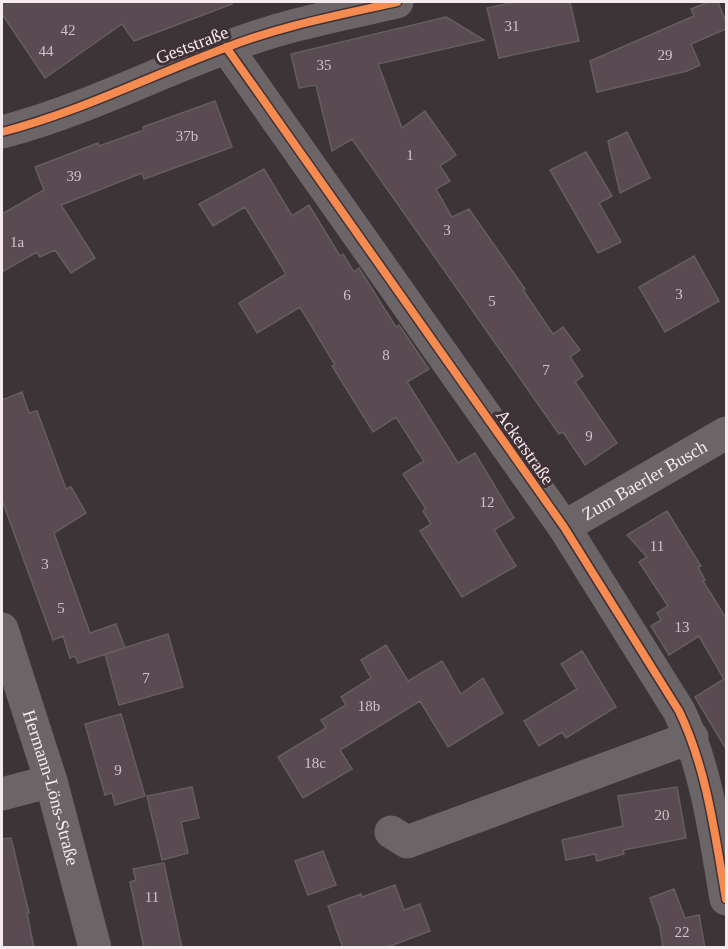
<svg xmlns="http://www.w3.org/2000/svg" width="728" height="949" viewBox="0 0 728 949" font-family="'Times New Roman',serif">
<rect width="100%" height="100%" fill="#3c3437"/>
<path fill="#594b51" stroke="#645e60" stroke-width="1.5" d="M 2,2 L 232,2 L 232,4 L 134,41 L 122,24 L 45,78 L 2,14 Z
M 515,2 L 570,2 L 579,41 L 499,58 L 487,8 Z
M 708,2 L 718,2 L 726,22 L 726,29 L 691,44 L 700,65 L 687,71 L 597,92 L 590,61 L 694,16 L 691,9 Z
M 446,17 L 484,40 L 378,64 L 402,128 L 425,111 L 456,155 L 440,166 L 450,181 L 436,189 L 452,217 L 469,209 L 525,289 L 523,290 L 553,334 L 563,327 L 580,350 L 570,357 L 583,376 L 575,382 L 617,443 L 585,465 L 563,432 L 559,434 L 352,139 L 332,151 L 316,85 L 299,88 L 291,54 Z
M 215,101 L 232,147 L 144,179 L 142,173 L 61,205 L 95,258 L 71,273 L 55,250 L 40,257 L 37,252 L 2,272 L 2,214 L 44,190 L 35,167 L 98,143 L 99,146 L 144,130 L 143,127 Z
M 627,132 L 650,178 L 620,193 L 608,141 Z
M 586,152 L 612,196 L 599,203 L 621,242 L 598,253 L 550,170 Z
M 264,169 L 292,216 L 309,205 L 340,256 L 343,254 L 354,272 L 359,268 L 396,327 L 399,325 L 429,369 L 407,382 L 458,463 L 475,453 L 514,518 L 494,530 L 516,566 L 462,597 L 420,531 L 431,524 L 423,511 L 426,509 L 403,474 L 424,461 L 396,417 L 373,432 L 332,366 L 335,365 L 300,307 L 257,333 L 239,303 L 286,274 L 245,207 L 213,226 L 199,204 Z
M 694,256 L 719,301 L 665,332 L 639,287 Z
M 22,392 L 29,413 L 37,411 L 66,489 L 71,487 L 86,513 L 54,533 L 90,633 L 116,624 L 125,648 L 78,663 L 75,656 L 70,658 L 63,636 L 53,640 L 2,500 L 2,400 Z
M 667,511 L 701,566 L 698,567 L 705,580 L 703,581 L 726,618 L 726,749 L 695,697 L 724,679 L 699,636 L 669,655 L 651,626 L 661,620 L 657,613 L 668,606 L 639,562 L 647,557 L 627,535 Z
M 168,634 L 183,687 L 119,705 L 105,654 Z
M 386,645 L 408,681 L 442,661 L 461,694 L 483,678 L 503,713 L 448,747 L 420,701 L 340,750 L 352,769 L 303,798 L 278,757 L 326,728 L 321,720 L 346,705 L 341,697 L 371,678 L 361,660 Z
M 582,651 L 616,707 L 566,738 L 562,732 L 539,746 L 524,721 L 577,689 L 561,664 Z
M 121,714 L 145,796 L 115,805 L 112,793 L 105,795 L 85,724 Z
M 192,787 L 199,818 L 181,822 L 188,853 L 162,860 L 147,796 Z
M 677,787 L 686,838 L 623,850 L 624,854 L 597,861 L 595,854 L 566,860 L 562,840 L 623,826 L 618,796 Z
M 11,838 L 29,913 L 27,913 L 34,948 L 2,948 L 2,839 Z
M 323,851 L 336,885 L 308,895 L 295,861 Z
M 164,863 L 182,948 L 144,948 L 130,882 L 136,880 L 133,869 Z
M 395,885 L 404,910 L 420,904 L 430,931 L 385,948 L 343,948 L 328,906 L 361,894 L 362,897 Z
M 674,889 L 685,918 L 699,915 L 705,948 L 663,948 L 660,928 L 650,898 Z"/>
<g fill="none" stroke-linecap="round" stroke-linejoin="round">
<g stroke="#6c6568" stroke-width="33">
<path d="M 226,47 L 564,527 L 679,711 C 707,769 715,835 726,899"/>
<path d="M 2,132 C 79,112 150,76 225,48 C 280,26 339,15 397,2"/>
<path id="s1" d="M 564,527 L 726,433"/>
<path id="s2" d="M 2,629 L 51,781 L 95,948"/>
<path d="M 2,794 L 51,781"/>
<path d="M 391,832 L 407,842 L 692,737"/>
</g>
<defs>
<path id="cycleway" d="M 226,47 L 564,527 L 679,711 C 707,769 715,835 726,899
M 2,132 C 79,112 150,76 225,48 C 280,26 339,15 397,2"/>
</defs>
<use href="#cycleway" stroke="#3f3136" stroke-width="11"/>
<use href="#cycleway" stroke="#f68b52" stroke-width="8"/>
</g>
<g text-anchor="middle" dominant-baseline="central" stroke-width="6" stroke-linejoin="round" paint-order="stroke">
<g font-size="15" fill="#cec3c8">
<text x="512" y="26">31</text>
<text x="68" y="30">42</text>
<text x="46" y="51">44</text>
<text x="665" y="55">29</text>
<text x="324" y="65">35</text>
<text x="187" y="136">37b</text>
<text x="410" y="155">1</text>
<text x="74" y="176">39</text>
<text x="447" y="230">3</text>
<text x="17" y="242">1a</text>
<text x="679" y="294">3</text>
<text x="347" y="295">6</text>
<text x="492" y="301">5</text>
<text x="386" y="355">8</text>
<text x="546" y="370">7</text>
<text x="589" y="436">9</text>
<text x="487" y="502">12</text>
<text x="657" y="546">11</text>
<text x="45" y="564">3</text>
<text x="61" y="608">5</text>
<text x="682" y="627">13</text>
<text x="146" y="678">7</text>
<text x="369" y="706">18b</text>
<text x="315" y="763">18c</text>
<text x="118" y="770">9</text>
<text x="662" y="815">20</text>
<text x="152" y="897">11</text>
<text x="682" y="932">22</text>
</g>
<g font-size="18" fill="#f5ebef" stroke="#3f3136">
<text transform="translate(192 45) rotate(-21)">Geststraße</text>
<text transform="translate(525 447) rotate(55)">Ackerstraße</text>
<text stroke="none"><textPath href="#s1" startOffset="93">Zum Baerler Busch</textPath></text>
<text stroke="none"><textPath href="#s2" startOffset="166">Hermann-Löns-Straße</textPath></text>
</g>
</g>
<rect width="728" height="949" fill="none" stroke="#f5ebef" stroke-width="6"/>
</svg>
